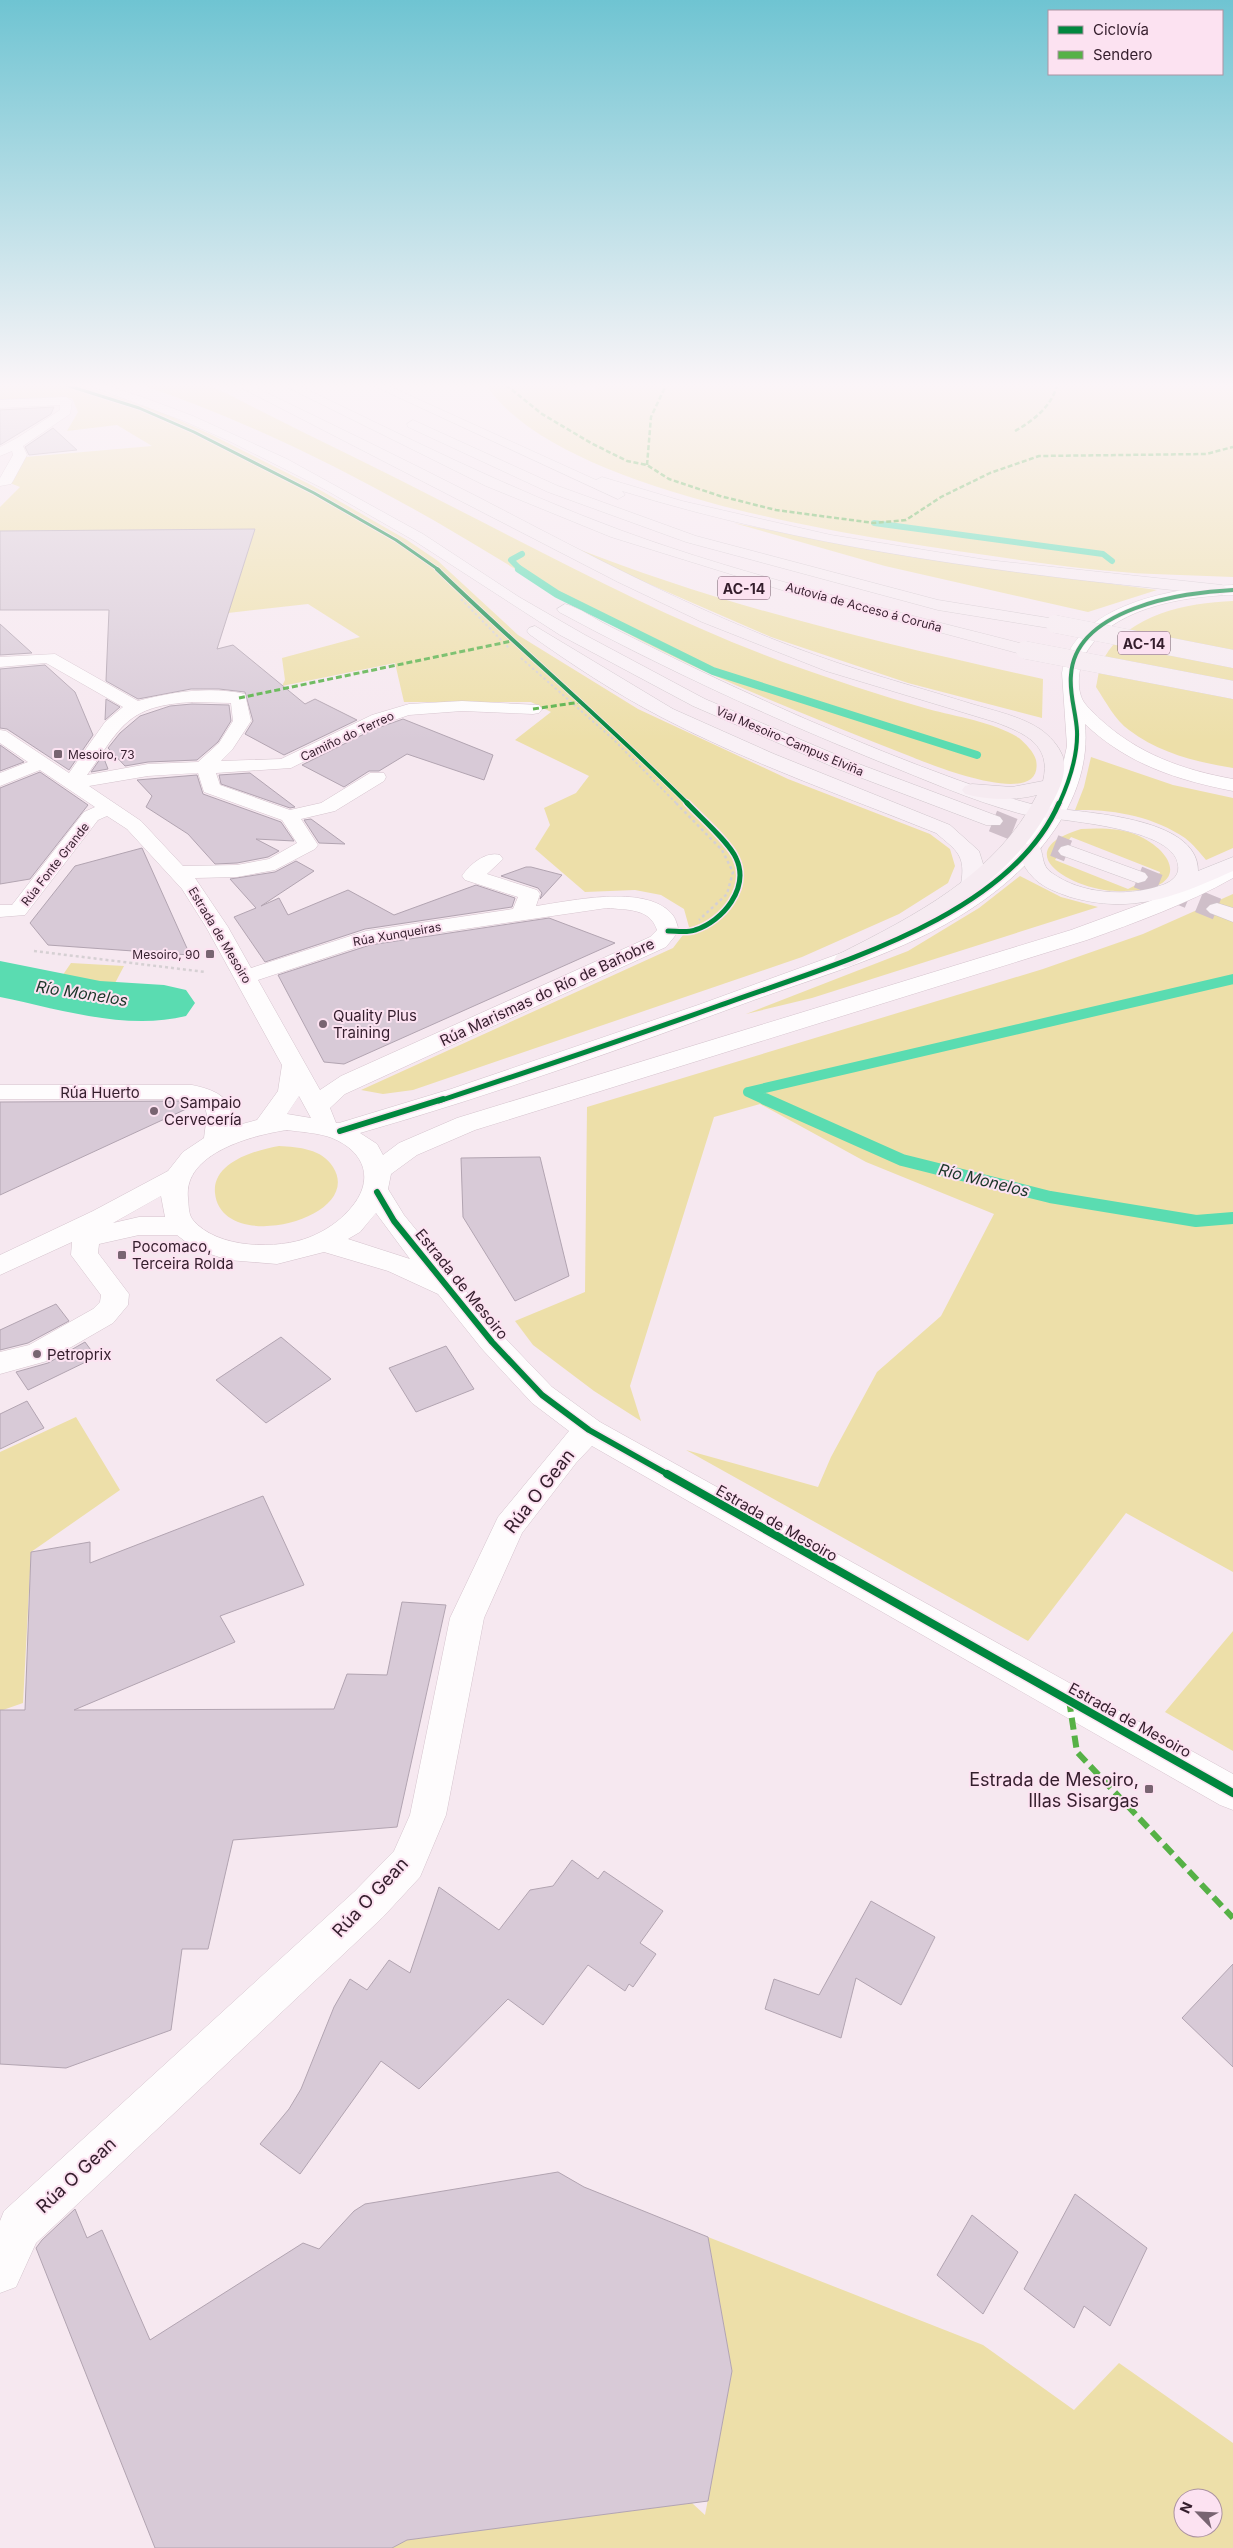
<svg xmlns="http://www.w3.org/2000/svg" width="1233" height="2548" viewBox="0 0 1233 2548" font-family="Inter,sans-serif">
<rect width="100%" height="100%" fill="#f6e8f0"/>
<path fill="#eddfa9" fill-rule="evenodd" d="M 0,385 L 79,385 L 161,412 L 212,435 L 313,486 L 407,540 L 438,561 L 518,635 L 638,709 L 788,779 L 930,834 L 950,849 L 955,866 L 948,883 L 899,914 L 802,957 L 413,1090 L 383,1094 L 361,1090 L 673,948 L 689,927 L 684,909 L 661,895 L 635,890 L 585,892 L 535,849 L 550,825 L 544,808 L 576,793 L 589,776 L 515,740 L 551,712 L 531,702 L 404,702 L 395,663 L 282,686 L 285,680 L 282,658 L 360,637 L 308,604 L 228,613 L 254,529 L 0,531 L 0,507 L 20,487 L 10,483 L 26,457 L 152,446 L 117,425 L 67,431 L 78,412 L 72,398 L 0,403 Z
M 142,385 L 207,385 L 226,393 C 299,431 374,466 447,504 C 557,560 667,619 783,662 C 831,679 879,695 928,709 C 957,717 994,722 1019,738 C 1025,743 1034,752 1036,760 C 1046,812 929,764 912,757 C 806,715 699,674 599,618 C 543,587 490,553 435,521 C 342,468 243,419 142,385 Z
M 486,385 L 568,385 L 568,390 L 595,390 L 595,385 L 1233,385 L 1233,577 C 1207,576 1180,575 1154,574 C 1088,571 1022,560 957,551 C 837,533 556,490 486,385 Z
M 734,523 L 911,557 L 1157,590 L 1088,612 L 885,566 Z
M 573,547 C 725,607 884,644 1043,679 L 1042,718 L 908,683 L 771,637 L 601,563 Z
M 1233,601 L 1233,768 C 1196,762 1159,753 1129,730 C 1115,720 1106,702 1096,687 C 1098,679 1099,665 1104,658 C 1129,614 1186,603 1233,601 Z
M 1091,757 L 1173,785 L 1233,798 L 1233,848 L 1206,860 C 1200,853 1193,844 1185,838 C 1153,816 1112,809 1075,810 L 1084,787 Z
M 1081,829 C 1100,828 1120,828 1137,835 C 1173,851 1188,884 1139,890 C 1128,891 1115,892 1104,890 C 1062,883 1012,850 1081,829 ZM 1071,837 L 1160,872 L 1160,873 L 1128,889 L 1055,860 Z
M 1020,876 L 1061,897 L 1098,907 L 812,998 L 746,1014 L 908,951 L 979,908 Z
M 1233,894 L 1233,1572 L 1126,1513 L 1028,1641 L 686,1450 L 818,1487 L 831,1457 L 877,1372 L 941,1316 L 994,1214 L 866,1162 L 760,1104 L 714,1117 L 630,1386 L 641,1421 L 594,1391 L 533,1345 L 515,1321 L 585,1292 L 587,1107 L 1043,969 L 1143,934 Z
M 71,963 L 124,966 L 113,987 L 58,982 Z
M 279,1146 C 299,1147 322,1149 333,1167 C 366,1219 221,1256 215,1193 C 212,1162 256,1150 279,1146 Z
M 76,1417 L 120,1490 L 31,1552 L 23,1703 L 0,1711 L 0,1452 Z
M 1233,1631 L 1233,1751 L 1165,1712 Z
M 708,2237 L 983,2345 L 1074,2410 L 1119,2363 L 1233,2443 L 1233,2548 L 392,2548 L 407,2540 L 692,2503 L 705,2515 L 732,2371 ZM 1183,2498 L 1213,2498 L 1213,2528 L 1183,2528 Z"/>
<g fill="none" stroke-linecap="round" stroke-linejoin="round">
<path stroke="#5adcb1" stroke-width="6" d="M 874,523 L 1103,554 L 1112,561
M 521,570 L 511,560 L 522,554"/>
<path stroke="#5adcb1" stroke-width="8" d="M 519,569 L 557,594 L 713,671 L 977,755"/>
<path stroke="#5adcb1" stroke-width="10" d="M 748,1092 L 768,1101
M 748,1092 L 1233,979"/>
<path stroke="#5adcb1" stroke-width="12" d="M 765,1099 L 902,1160 L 1050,1197 L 1196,1221 L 1233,1218"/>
<path fill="#5adcb1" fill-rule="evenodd" d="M 0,961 L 100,981 L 164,985 L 186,990 L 195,1003 L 186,1016 C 126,1031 59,1009 0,997 Z"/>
</g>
<path fill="#d8cad7" stroke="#b2a4b1" d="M 54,407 L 51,414 L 0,445 L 0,410 Z
M 53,428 L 77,450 L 29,455 L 25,447 Z
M 255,529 L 217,649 L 233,645 L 305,704 L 315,699 L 357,720 L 284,755 L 245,734 L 253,721 L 245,692 L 219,689 L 191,689 L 138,699 L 106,681 L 109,610 L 0,610 L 0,531 Z
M 0,624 L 32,653 L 0,655 Z
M 45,665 L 75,692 L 93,735 L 69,770 L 7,729 L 0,728 L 0,669 Z
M 106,699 L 120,707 L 105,720 Z
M 192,704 L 229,705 L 231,721 L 218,742 L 197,760 L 148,762 L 125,766 L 108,748 L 120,733 L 140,716 L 170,706 Z
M 403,719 L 493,755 L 484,780 L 407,754 L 379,771 L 369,771 L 344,787 L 302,765 L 372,730 Z
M 0,745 L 24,762 L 0,771 Z
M 103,756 L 108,769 L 91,772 L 100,759 Z
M 40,772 L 88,805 L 30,879 L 0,884 L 0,788 Z
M 250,773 L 295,807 L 290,808 L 221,784 L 219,775 Z
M 197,775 L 203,794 L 281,822 L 294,841 L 256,839 L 279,851 L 268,857 L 237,863 L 215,864 L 188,834 L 146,807 L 152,796 L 137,780 Z
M 311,819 L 345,844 L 319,843 L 304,820 Z
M 142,848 L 190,955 L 48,945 L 30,923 L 75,866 Z
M 296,861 L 314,871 L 261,906 L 279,898 L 288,915 L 348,890 L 394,915 L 476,885 L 515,898 L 512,907 L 365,929 L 265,962 L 234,917 L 256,908 L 230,879 L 275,872 Z
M 526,867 L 531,867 L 562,875 L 540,899 L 542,893 L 538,888 L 501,876 Z
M 549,918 L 615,943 L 344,1064 L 324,1062 L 278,975 L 370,945 Z
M 191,1101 L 197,1104 L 0,1195 L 0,1102 Z
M 540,1157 L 569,1276 L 515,1301 L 463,1217 L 461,1158 Z
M 56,1304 L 69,1321 L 28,1343 L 0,1350 L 0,1330 Z
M 281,1337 L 331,1379 L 266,1423 L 216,1380 Z
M 85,1342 L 96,1357 L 28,1390 L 16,1372 L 48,1363 Z
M 446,1346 L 474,1389 L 416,1412 L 389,1368 Z
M 27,1401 L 44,1428 L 0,1449 L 0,1414 Z
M 263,1496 L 304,1585 L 220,1616 L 235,1642 L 74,1710 L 334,1709 L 347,1674 L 387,1675 L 402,1602 L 446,1605 L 397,1827 L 233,1840 L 208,1949 L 182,1949 L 171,2030 L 66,2068 L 0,2064 L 0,1710 L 25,1710 L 31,1552 L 90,1542 L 90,1563 Z
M 572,1860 L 598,1879 L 604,1871 L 663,1911 L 640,1943 L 656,1954 L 633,1987 L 629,1984 L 625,1991 L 588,1965 L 543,2025 L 508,1999 L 419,2089 L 381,2061 L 300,2174 L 260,2144 L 289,2109 L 301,2089 L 334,2007 L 350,1979 L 367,1990 L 389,1960 L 410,1973 L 439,1887 L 499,1930 L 530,1890 L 553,1886 Z
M 871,1901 L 935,1937 L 901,2005 L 856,1978 L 841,2038 L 765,2009 L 774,1979 L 819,1995 Z
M 1233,1964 L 1233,2067 L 1182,2018 Z
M 558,2172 L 584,2187 L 708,2237 L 732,2371 L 708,2501 L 407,2540 L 392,2548 L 155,2548 L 36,2248 L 42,2240 L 75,2209 L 87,2238 L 102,2230 L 150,2340 L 303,2243 L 319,2249 L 354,2211 L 365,2204 Z
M 1075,2194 L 1147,2248 L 1110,2326 L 1084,2306 L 1074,2328 L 1024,2289 Z
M 972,2215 L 1018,2252 L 983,2314 L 937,2275 Z"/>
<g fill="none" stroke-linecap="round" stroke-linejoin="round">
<path stroke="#cfbfc9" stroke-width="22" stroke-dasharray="22 11" stroke-linecap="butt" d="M 993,821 L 1068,851
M 1138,877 L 1217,909"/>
<defs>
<path id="minor" d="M 66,397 L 72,401 L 70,414 L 23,446 L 27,455 L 13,481 L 11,484 L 0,486 L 0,478 L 13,455 L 12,451 L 0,456 L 0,447 L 17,438 L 60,410 L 60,405 L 0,408 L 0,400 Z
M 1233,585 L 1233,595 C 1184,596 1106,608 1083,659 C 1079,669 1077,685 1081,696 C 1083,704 1094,713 1100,719 C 1138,754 1183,770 1233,779 L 1233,791 C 1177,780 1127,764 1085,724 C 1092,797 1040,860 984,900 C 916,949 832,972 754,1000 C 624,1048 493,1095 360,1133 L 377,1144 L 383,1155 L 399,1143 L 457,1118 L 1071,930 L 1150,901 L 1233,863 L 1233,878 C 1187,904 1137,922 1087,940 L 475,1130 L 417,1155 L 391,1174 L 388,1189 L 404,1215 L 502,1335 L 552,1387 L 600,1422 L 1233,1774 L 1233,1810 L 1220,1805 L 592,1446 L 576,1463 L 522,1533 L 484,1618 L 446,1815 L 420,1877 L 383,1917 L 36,2243 L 16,2287 L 0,2293 L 0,2221 L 4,2211 L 355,1891 L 394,1851 L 410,1815 L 450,1618 L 498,1517 L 569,1431 L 532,1403 L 482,1349 L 438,1294 L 388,1271 L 324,1252 L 277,1264 L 228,1260 L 195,1249 L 177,1235 L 139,1235 L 99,1244 L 98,1253 L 129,1294 L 128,1305 L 113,1323 L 47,1361 L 0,1374 L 0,1352 L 29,1345 L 93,1309 L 100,1302 L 101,1295 L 71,1255 L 72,1242 L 0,1275 L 0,1255 L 93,1211 L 168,1171 L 183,1152 L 204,1138 L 207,1115 L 205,1107 L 192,1099 L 0,1099 L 0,1085 L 192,1085 C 216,1090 236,1098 231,1127 L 257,1120 L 278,1091 L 282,1065 L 206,927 L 182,889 L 127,829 L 107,816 L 98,820 L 25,915 L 0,917 L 0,905 L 12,905 L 84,812 L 95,807 L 40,770 L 0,786 L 0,773 L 28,762 L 0,743 L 0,730 L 6,731 L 69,773 L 105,722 L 123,707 L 46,663 L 0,667 L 0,657 L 55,654 L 138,701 C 171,692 211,686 245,694 L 251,721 L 232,750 L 221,761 L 281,759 L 372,715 L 409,704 L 462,701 L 539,705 L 542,709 L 539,713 L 533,714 L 462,711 L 409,715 L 371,728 L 291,768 L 216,773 L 220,785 L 290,810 L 321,803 L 370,773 L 384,773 L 386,777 L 384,781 L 335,811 L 301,819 L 318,845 L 315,849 L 275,870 L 237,877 L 195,878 L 228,927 L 251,968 L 366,931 L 513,909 L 518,897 L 465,880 L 462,876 C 470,864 486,851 500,855 L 503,859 L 487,874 L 537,890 L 540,894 L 536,906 C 571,901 644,884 671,913 C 676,918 677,925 679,931 L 666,947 L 345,1094 L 330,1108 L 336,1123 L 339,1123 L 451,1089 L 698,1005 L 877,940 L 939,910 L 997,870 L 1025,844 L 1047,810 L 1060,778 L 1067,746 L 1062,673 C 1073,604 1176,587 1233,585 ZM 192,702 L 231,703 L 233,721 L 219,743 L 198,762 L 148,764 L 87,775 C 122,726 126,706 192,702 ZM 198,773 L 204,792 L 282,820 L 297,843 L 269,859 L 237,865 L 183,866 L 141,821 L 89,786 L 148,776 ZM 607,908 C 627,910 650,908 657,930 L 650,937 L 341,1076 L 320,1090 L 258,980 L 370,943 ZM 299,1096 L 311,1118 L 287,1114 ZM 287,1130 C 301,1132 319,1133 332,1138 C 366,1152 375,1181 350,1209 C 340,1221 325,1231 310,1237 C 278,1250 217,1249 193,1220 C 188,1214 189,1206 188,1198 C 183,1153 253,1135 287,1130 ZM 161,1196 L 165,1217 L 139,1217 L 113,1223 ZM 376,1213 L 410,1259 L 348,1239 L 360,1232 Z"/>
<path id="major" d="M 88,385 L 106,385 L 145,398 L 193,416 L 287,459 L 423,534 L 519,597 L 585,635 L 705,699 L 851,761 L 1000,817 L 1003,821 L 1000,825 L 986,825 L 838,769 L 693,706 L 560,635 L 413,540 L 324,489 L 231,442 L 184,421 Z
M 565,604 C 580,608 595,619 609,626 C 637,640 665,654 694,668 C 793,715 894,759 998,794 C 1013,799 1029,804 1045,807 C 1082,813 1199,816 1198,871 L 1233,857 L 1233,871 C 1177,896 1133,915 1070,897 C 1056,892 1041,887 1031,875 C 1023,866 1017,854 1024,844 L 1038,844 C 1045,854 1040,865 1052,873 C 1081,894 1126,897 1159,886 C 1167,884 1176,879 1178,871 C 1185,824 1046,821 1018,813 C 970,800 924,779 878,761 C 769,717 663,668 559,612 L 557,609 Z
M 535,626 L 673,709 L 774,754 L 950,825 L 979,851 L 984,867 L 978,888 L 971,890 L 964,888 L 961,884 C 966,855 957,851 936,833 C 844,796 749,763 661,717 C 615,693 571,664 529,634 L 527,631 L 529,628 Z
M 1068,845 L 1145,873 L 1148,877 L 1145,881 L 1138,883 L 1061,855 L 1058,851 L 1061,847 Z
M 1217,903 L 1233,908 L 1233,922 L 1210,913 L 1206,909 L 1210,905 Z"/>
<path id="highway" d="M 236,385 L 251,385 C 327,422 404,459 480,498 C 597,559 713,621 838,663 C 882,678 928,690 972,704 C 995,711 1020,716 1040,729 C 1050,736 1059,746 1063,757 C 1067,773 1060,789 1052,803 C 1012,883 929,925 853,965 L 845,967 L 837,965 L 834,960 L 837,955 C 914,916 996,875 1037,795 C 1014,801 988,800 965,794 L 962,790 L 965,786 L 972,784 L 1012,787 L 1043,781 C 1052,744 1024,733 995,722 L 826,671 L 702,622 L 618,582 Z
M 283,385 L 298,385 C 404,436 509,489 620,530 C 753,579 893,610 1031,646 L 1033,650 L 1025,655 L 785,591 L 611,537 L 486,486 Z
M 372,385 L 387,385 L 596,480 L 602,477 L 682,501 L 831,535 L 987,560 L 1222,585 L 1230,590 L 1222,595 C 1019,575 817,551 622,491 L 625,495 L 618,499 Z
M 413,420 L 558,486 L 696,536 L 938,600 L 1055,619 L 1063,624 L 1055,629 L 938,610 L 686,542 L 548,492 L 408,427 L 407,424 Z"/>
</defs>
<use href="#minor" stroke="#d5c3cd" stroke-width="1"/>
<use href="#major" stroke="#cfc5cb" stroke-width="1"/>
<use href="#highway" stroke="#cfc5cb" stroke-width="1"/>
<path stroke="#d6d0d3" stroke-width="2" stroke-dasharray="2.5 2.5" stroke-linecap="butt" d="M 461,599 L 509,648
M 521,658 L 613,739 L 677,804"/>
<path stroke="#d6d0d3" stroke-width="2.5" stroke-dasharray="3 3" stroke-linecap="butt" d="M 676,803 L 722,850 L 733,872 L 727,894 L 699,920
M 34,951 L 205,972"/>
<use href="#minor" fill="#fefcfd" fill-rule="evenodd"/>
<use href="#major" fill="#f9f1f6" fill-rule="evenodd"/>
<use href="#highway" fill="#f6ebf1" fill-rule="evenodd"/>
<defs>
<path id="highway-bridge" d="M 1055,624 L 1233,659
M 1025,650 L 1233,690"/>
</defs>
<use href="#highway-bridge" stroke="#cfc5cb" stroke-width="18" stroke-linecap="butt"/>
<use href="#highway-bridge" stroke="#f6ebf1" stroke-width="18"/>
<path stroke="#56b146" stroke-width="2.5" stroke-dasharray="5 2.5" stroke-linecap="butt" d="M 506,385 L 542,414 L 591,443 L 627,461 L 647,465 L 669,479 L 720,496 L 776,510 L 874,523 L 906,520 L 941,497 L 990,473 L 1039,456 L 1206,454 L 1233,447
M 1015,431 C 1033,421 1052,406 1057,385
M 647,465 L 651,417 L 666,385"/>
<path stroke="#56b146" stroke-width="3" stroke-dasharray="6 3" stroke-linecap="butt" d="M 239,698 L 512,641
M 533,709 L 581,702"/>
<path stroke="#56b146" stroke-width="6" stroke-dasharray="12 6" stroke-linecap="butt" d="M 1069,1700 L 1077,1752 L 1233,1918"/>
<defs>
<path id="cycleway-far4" d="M 66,385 L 139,408 L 194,432 L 314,493 L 396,540 L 439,570"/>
<path id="cycleway-far3" d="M 437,569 C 520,649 607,723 688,804
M 1059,804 C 1069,782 1078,756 1077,731 C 1076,712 1069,694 1071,675 C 1075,609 1182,592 1233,590"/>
<path id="cycleway-far2" d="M 668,931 C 676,931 688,933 695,930 C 723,921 750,888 736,858 C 729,842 700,817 687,803
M 439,1101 C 533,1070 626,1039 718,1006 C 827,966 1009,919 1059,803"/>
<path id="cycleway-far1" d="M 340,1131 L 443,1099
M 377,1192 L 394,1221 L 492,1342 L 542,1395 L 589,1430 L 669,1475"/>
<path id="cycleway" d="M 667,1474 L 1233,1793"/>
</defs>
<use href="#cycleway-far4" stroke="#fce2f1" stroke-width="4.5"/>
<use href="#cycleway-far3" stroke="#fce2f1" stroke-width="5.5"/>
<use href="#cycleway-far2" stroke="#fce2f1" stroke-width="8"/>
<use href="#cycleway-far1" stroke="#fce2f1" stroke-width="9"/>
<use href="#cycleway" stroke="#fce2f1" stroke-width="11"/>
<use href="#cycleway-far4" stroke="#00873e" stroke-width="3"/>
<use href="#cycleway-far3" stroke="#00873e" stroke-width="4"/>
<use href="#cycleway-far2" stroke="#00873e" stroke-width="5"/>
<use href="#cycleway-far1" stroke="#00873e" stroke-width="6"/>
<use href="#cycleway" stroke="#00873e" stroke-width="8"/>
</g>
<linearGradient id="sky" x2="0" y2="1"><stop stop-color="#6fc4d2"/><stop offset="0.52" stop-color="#fbf5f8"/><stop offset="1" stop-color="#fbf5f8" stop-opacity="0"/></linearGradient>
<rect width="1233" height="741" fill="url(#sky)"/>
<g fill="#786471" stroke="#fce2f1" stroke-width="2">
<rect x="53" y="749" width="10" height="10" rx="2.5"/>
<rect x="205" y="949" width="10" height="10" rx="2.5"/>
<circle cx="323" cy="1024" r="5"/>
<circle cx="154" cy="1111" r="5"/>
<rect x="117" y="1250" width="10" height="10" rx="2.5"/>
<circle cx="37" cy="1354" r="5"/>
<rect x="1144" y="1784" width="10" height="10" rx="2.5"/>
</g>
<g text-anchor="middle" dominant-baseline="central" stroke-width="4" stroke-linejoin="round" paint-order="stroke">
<g font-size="12" fill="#341d2c" stroke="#fce2f1">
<text transform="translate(864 607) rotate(15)">Autovía de Acceso á Coruña</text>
<text transform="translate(347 736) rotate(-25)">Camiño do Terreo</text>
<text transform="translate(790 741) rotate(23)">Vial Mesoiro-Campus Elviña</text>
<text transform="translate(55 864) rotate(-52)">Rúa Fonte Grande</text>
<text transform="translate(397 934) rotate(-10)">Rúa Xunqueiras</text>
<text transform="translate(220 935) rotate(59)">Estrada de Mesoiro</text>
</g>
<g font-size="12" fill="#341d2c" stroke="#fce2f1" text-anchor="start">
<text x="68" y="754">Mesoiro, 73</text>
<text x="200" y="954" text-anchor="end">Mesoiro, 90</text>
</g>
<g fill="#fce2f1" stroke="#705867" stroke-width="1">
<rect x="718" y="576.5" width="52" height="23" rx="4"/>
<rect x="1118" y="631.5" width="52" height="23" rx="4"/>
</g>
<g font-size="14" font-weight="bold" fill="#341d2c">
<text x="744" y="588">AC-14</text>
<text x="1144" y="643">AC-14</text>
</g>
<g font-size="15" fill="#341d2c" stroke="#fce2f1">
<text transform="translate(547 992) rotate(-25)">Rúa Marismas do Río de Bañobre</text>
<text x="100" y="1092">Rúa Huerto</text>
<text transform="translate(462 1284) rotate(51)">Estrada de Mesoiro</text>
<text transform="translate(777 1523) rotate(30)">Estrada de Mesoiro</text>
<text transform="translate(1130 1720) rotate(29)">Estrada de Mesoiro</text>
</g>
<g font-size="15" fill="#341d2c" stroke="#fce2f1" text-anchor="start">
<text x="333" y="1015">Quality Plus<tspan x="333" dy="17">Training</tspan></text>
<text x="164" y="1102">O Sampaio<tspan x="164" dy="17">Cervecería</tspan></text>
<text x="132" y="1246">Pocomaco,<tspan x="132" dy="17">Terceira Rolda</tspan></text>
<text x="47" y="1354">Petroprix</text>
</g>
<g font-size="16" font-style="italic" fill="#1c362a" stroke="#fce2f1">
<text transform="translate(82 993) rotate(9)">Río Monelos</text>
<text transform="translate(984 1180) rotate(14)">Río Monelos</text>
</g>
<g font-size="18" fill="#341d2c" stroke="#fce2f1">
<text transform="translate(539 1491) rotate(-52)">Rúa O Gean</text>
<text transform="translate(370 1897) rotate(-47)">Rúa O Gean</text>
<text transform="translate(76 2175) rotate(-43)">Rúa O Gean</text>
</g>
<g font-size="18" fill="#341d2c" stroke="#fce2f1" text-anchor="end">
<text x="1139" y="1779">Estrada de Mesoiro,<tspan x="1139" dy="21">Illas Sisargas</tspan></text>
</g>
</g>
<rect x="1048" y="10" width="175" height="65" fill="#fce2f1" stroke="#ac93a2"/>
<rect x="1058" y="26" width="25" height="8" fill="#00873e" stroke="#ac93a2"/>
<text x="1093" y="35" font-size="15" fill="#341d2c">Ciclovía</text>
<rect x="1058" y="51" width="25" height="8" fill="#56b146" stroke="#ac93a2"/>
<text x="1093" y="60" font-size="15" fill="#341d2c">Sendero</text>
<g transform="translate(1198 2513) rotate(294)"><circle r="24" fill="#fce2f1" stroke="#ac93a2"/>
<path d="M0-4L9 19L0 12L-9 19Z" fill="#786471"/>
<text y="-8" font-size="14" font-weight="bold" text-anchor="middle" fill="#341d2c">N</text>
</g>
</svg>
